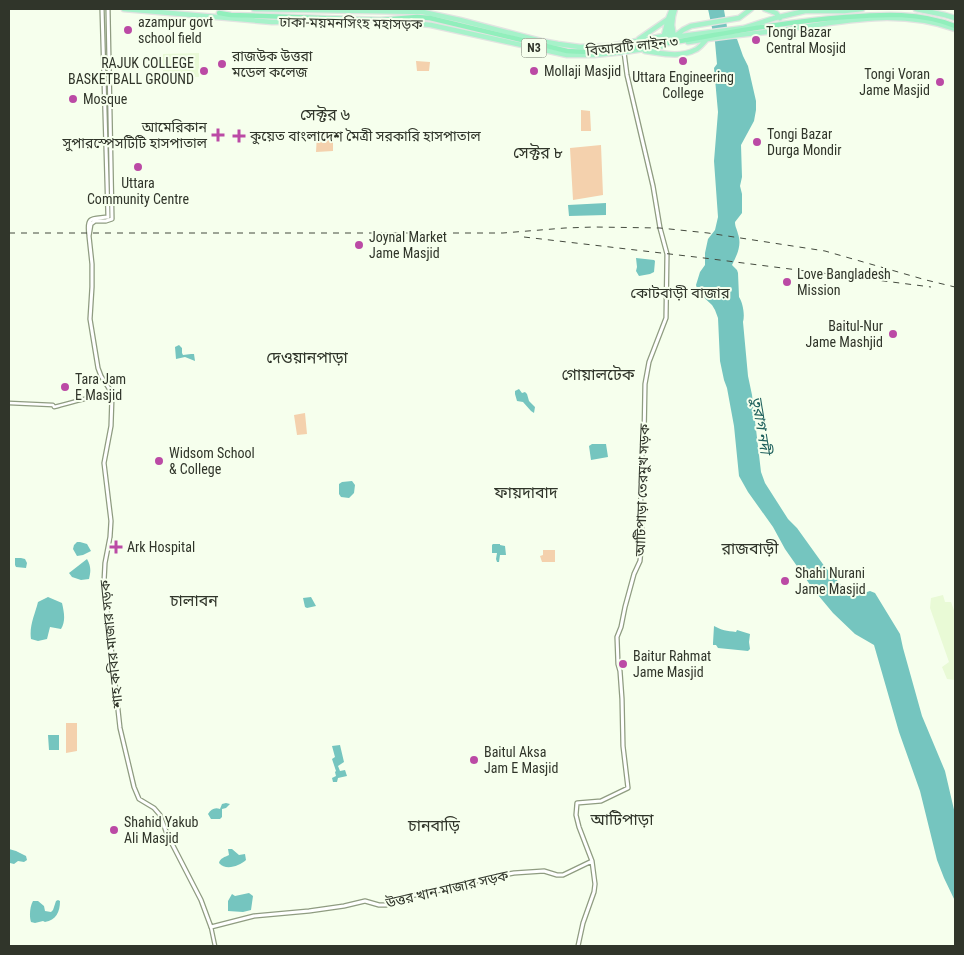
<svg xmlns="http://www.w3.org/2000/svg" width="964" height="955" viewBox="0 0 964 955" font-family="'Roboto Condensed','Noto Sans Bengali',sans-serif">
<rect width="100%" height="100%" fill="#f6ffed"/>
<path fill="#e9fad6" d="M 199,53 L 199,77 L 163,76 L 163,54 Z
M 943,595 L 945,602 L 951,602 L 955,613 L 955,680 L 947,679 L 942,667 L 949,662 L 930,608 L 931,598 Z"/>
<path fill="#f4d1ad" d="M 416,61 L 430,62 L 429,71 L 417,71 Z
M 581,110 L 590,111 L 591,131 L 581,131 Z
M 317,134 L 333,134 L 333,151 L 316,152 Z
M 601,145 L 603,195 L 573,200 L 570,148 Z
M 305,413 L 307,434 L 297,435 L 294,415 Z
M 543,550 L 555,550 L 555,562 L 542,562 L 540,556 L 543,555 Z
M 66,723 L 77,723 L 77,751 L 66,753 Z"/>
<path fill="#75c5bf" d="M 708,9 L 726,9 L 724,10 L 729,38 L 737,39 L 743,56 L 748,66 L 756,101 L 756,110 L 754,121 L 741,145 L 742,177 L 740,186 L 742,194 L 742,213 L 735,222 C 735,227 737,229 738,234 C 742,245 737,255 732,265 L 737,270 L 738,273 L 739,297 C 743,303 745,315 743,322 L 748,376 L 752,395 L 761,472 L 765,483 L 788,519 L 797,528 L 825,567 L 844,588 L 854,594 L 858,595 L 870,591 L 875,593 L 900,634 L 903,648 L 922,716 L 945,771 L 955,814 L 955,901 L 944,878 L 937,860 L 920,791 L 899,732 L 874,645 L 855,634 L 833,613 L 813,589 L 785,549 L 773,527 L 748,492 L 739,476 L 734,426 L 727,388 L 724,380 L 720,361 L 718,318 L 715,310 L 712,305 L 698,292 L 696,285 L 700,272 L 705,265 L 705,253 L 708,239 L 715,230 L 718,217 L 714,161 L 718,112 L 714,68 L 717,64 L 715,42 Z
M 606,203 L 606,215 L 569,216 L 568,205 Z
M 636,258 L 654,260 L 655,261 L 654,272 L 650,274 L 639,276 L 636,271 L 637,267 Z
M 179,345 L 182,348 L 182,353 L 183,355 L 191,354 L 194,354 L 195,361 L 185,357 L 176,359 L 175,347 Z
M 519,389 L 522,393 L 525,392 L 527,394 L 529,401 L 535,407 L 534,413 L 531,411 L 523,402 L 517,401 L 515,394 L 515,391 Z
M 592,444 L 606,444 L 608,457 L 591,460 L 589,446 Z
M 352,481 L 355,485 L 354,493 L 349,498 L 341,497 L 339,494 L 339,484 L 342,482 Z
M 77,542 L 80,542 L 87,544 L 91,551 L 83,555 L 77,556 L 73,549 L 74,545 Z
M 493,544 L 500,544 L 500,545 L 505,546 L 506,555 L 500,555 L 499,562 L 497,562 L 496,559 L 497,553 L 492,553 L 492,545 Z
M 15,558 L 21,558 L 25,559 L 27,563 L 26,568 L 16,567 L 15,565 Z
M 87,559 C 91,566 91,571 89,579 L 81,580 L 72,577 L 69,573 Z
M 48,597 L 62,603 C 64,612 66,621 61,629 L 50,627 L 47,639 L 38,641 L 31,639 C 29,626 35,614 38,602 Z
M 311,597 L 316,606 L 307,608 L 305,607 L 303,598 Z
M 714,626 C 721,630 727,631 736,632 L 737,630 L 750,634 L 749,642 L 750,649 L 748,651 L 718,648 L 716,645 L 713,645 L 713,643 Z
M 48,735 L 59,735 L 59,750 L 49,750 Z
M 340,745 L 344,762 L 338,766 L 340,771 L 345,770 L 347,776 L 338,778 L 337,782 L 333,782 L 332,778 L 336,776 L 335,772 L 336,771 L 332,759 L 335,757 L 332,746 Z
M 226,803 L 230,804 L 226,808 L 222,809 L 222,817 L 220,819 L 211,819 L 208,814 C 211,809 215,807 220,809 L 222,804 Z
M 9,849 L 16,851 L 26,856 L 27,860 L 24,862 L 18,861 L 14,864 L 10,863 L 9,866 Z
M 228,849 L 232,849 L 239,855 L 245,854 L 246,860 C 239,866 226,871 219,863 C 220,858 225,857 229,855 Z
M 249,893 L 253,896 L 251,910 L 243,912 L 228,911 L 228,901 L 232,894 L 235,896 Z
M 58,900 L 60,901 C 60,912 56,920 45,922 L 43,921 L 35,923 L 31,922 C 29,916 30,906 33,901 L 38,901 L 44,906 L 45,911 L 51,912 L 53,910 L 56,901 Z"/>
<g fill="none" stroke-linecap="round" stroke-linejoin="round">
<defs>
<path id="tertiary" d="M 9,403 L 53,405 L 54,407 C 73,403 93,394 112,396
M 211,927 L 215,946"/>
<path id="secondary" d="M 108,9 L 112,219 L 106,221 L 95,221 L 91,224 L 89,236 L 92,264 L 92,287 L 90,319 L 98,368 L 101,376 L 110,390 L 112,396 L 111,426 L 104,463 L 111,521 L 110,537 L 105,563 L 104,582 L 120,728 L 134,787 L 139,799 L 154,808 L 160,815 L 167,834 L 201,900 L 211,927 L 254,916 L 309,911 L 344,906 L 365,901 L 379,905 L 386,905 L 405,897 L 451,888 L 487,878 L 514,873 L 544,871 L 557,875 L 563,875 L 592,861
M 89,235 C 86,215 93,219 108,217 L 102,9
M 578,946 L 583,923 L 594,892 L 595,884 L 592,861 L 579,827 L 576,815 L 577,803 L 601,801 L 628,788 L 623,746 L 622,699 L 620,671 L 618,664 L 617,637 L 621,627 L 625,607 L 634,574 L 640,561 L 642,537 L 640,474 L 644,439 L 645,384 L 649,362 L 666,318 L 667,254 L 660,228 L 653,186 L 627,75 L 624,52"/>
<path id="trunk" d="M 124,9 L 272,22 L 359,21
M 254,9 L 423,12 L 460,20 L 541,41 L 558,44 L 580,47 L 610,46 L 669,35 L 674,37 L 744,28 L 775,18 L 805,11 L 844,11 L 862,9
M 765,9 L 776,13 L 780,18
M 916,9 L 945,15 L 955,18
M 673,16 L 672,25 L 674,37 L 683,30 L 691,26 L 739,18 L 751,9
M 380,22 L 404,22 L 431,25 L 567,55 L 594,55 L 624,52 L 663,46
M 664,35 L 668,19 L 672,9
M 669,35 L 670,27 L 675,9
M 639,39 L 668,19
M 688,42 C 717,37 746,34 775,31 C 836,23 894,7 955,29
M 645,51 C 661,53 680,58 695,50 C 700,48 703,43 707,39"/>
<path id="motorway" d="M 219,13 L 231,15 L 380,20 L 417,17 L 430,18 L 567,51 C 608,54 651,46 692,39 C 743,30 794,21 846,17 C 883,14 920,12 955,26"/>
</defs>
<use href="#tertiary" stroke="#8f9c81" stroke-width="5"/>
<use href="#secondary" stroke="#8f9c81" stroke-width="5.5"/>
<use href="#trunk" stroke="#e2e3e1" stroke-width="7"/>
<use href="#motorway" stroke="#e2e3e1" stroke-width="7"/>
<use href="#tertiary" stroke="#fff" stroke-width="2.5"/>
<use href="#secondary" stroke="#fff" stroke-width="3"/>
<use href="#trunk" stroke="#a7f2ca" stroke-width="4.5"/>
<use href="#motorway" stroke="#91efbc" stroke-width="4.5"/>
<path stroke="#444a3e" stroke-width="1" stroke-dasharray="6 6" stroke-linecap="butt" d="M 9,233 L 503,233 L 565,228 L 594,227 L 660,228 L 708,233 L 825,251 L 926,280 L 955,287
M 524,237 L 704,258 L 931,287"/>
</g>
<g fill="#bb4aa5" stroke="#f6ffed" stroke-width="2">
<circle cx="128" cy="30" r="5"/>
<circle cx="756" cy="40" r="5"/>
<circle cx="683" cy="61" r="5"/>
<circle cx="222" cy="64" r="5"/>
<circle cx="204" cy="71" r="5"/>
<circle cx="534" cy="71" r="5"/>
<circle cx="940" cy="82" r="5"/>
<circle cx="73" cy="99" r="5"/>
<path d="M215.5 127.5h5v5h5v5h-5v5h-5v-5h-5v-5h5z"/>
<path d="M236.5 128.5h5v5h5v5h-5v5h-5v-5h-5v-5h5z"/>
<circle cx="757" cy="142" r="5"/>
<circle cx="138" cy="167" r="5"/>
<circle cx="359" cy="245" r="5"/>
<circle cx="787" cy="282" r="5"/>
<circle cx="893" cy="334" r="5"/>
<circle cx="65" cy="387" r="5"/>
<circle cx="159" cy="461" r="5"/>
<path d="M113.5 539.5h5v5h5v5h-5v5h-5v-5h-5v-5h5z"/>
<circle cx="785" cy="581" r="5"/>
<circle cx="623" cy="664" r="5"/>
<circle cx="474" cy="760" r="5"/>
<circle cx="114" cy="830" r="5"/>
</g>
<g text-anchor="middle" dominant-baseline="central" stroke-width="4" stroke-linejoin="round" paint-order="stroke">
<rect fill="#f6ffed" stroke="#6b7264" stroke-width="1" x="521.5" y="38.5" width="25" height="19" rx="4"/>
<g font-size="12" font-weight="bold" fill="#30352a">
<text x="534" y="48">N3</text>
</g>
<g font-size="14" fill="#30352a" stroke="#f6ffed" text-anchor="start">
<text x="138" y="22">azampur govt<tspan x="138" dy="16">school field</tspan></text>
<text x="766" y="32">Tongi Bazar<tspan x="766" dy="16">Central Mosjid</tspan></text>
<text x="232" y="56">রাজউক উত্তরা<tspan x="232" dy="16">মডেল কলেজ</tspan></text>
<text x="194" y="63" text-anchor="end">RAJUK COLLEGE<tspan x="194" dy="16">BASKETBALL GROUND</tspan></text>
<text x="544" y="71">Mollaji Masjid</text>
<text x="930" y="74" text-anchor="end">Tongi Voran<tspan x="930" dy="16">Jame Masjid</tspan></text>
<text x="683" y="77" text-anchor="middle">Uttara Engineering<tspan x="683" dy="16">College</tspan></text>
<text x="83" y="99">Mosque</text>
<text x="207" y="127" text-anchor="end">আমেরিকান<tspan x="207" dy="16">সুপারস্পেসটিটি হাসপাতাল</tspan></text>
<text x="767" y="134">Tongi Bazar<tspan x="767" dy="16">Durga Mondir</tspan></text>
<text x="250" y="136">কুয়েত বাংলাদেশ মৈত্রী সরকারি হাসপাতাল</text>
<text x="138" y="183" text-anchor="middle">Uttara<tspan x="138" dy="16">Community Centre</tspan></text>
<text x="369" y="237">Joynal Market<tspan x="369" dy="16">Jame Masjid</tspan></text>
<text x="797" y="274">Love Bangladesh<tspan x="797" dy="16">Mission</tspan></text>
<text x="883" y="326" text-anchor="end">Baitul-Nur<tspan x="883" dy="16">Jame Mashjid</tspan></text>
<text x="75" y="379">Tara Jam<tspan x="75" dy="16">E Masjid</tspan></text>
<text x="169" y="453">Widsom School<tspan x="169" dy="16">&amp; College</tspan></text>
<text x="127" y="547">Ark Hospital</text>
<text x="795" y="573">Shahi Nurani<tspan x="795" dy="16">Jame Masjid</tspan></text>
<text x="633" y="656">Baitur Rahmat<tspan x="633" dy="16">Jame Masjid</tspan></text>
<text x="484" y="752">Baitul Aksa<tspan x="484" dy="16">Jam E Masjid</tspan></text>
<text x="124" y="822">Shahid Yakub<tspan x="124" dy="16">Ali Masjid</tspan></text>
</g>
<g font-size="14" fill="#30352a" stroke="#f6ffed">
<text transform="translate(351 23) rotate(1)">ঢাকা-ময়মনসিংহ মহাসড়ক</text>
<text transform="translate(632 46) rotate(-6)">বিআরটি লাইন ৩</text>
<text transform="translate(642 490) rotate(-88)">আটিপাড়া তেরমুখ সড়ক</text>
<text transform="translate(111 644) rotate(-96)">শাহ কবির মাজার সড়ক</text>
<text transform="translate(447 889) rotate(-13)">উত্তর খান মাজার সড়ক</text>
</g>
<g font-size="15" fill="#30352a" stroke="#f6ffed">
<text x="680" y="293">কোটবাড়ী বাজার</text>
</g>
<g font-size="15" font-style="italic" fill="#1f615d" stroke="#f6ffed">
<text transform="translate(761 425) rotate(81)">তুরাগ নদী</text>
</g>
<g font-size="16" fill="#30352a" stroke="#f6ffed">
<text x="325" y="114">সেক্টর ৬</text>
<text x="538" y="152">সেক্টর ৮</text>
<text x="307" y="357">দেওয়ানপাড়া</text>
<text x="598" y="374">গোয়ালটেক</text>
<text x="526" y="492">ফায়দাবাদ</text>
<text x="750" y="548">রাজবাড়ী</text>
<text x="194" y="600">চালাবন</text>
<text x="622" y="819">আটিপাড়া</text>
<text x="434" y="825">চানবাড়ি</text>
</g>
</g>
<rect width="964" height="955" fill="none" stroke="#30352a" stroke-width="20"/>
</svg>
